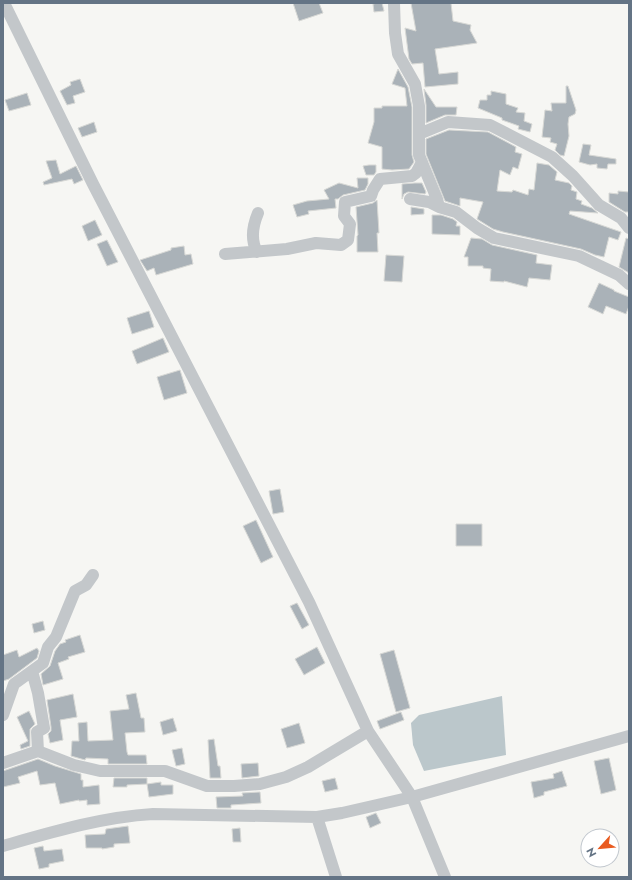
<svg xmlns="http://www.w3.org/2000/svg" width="632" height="880" viewBox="0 0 632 880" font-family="Jost,sans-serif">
<rect width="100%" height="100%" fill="#f6f6f3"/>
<path fill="#bbc7cb" d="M 502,696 L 506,755 L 424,771 L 413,745 L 411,723 L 419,715 Z"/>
<path fill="#aab2b8" stroke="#d7d8d5" d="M 293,3 L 319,3 L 323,13 L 299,21 Z
M 378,3 L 382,3 L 384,11 L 374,12 L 373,4 Z
M 411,3 L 451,3 L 453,21 L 471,25 L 470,30 L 477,43 L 435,49 L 439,74 L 458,72 L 458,84 L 425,87 L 423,63 L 412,64 L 409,59 L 405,28 L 416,31 Z
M 398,69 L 408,87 L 412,107 L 412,155 L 414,162 L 409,169 L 392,170 L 382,169 L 382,147 L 368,143 L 374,122 L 374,108 L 382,108 L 382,106 L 407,106 L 405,88 L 392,84 Z
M 80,79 L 85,92 L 73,96 L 75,103 L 67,105 L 60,91 L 71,85 L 70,82 Z
M 566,86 L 568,86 L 576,110 L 575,114 L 569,117 L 568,124 L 569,136 L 564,156 L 560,155 L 555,150 L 557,144 L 550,142 L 551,138 L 542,137 L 545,110 L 552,111 L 551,103 L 566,103 Z
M 424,89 L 436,107 L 457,107 L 456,115 L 445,115 L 426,123 L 426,105 Z
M 491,91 L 506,94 L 506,104 L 518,108 L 516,112 L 525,113 L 524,121 L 532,124 L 530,132 L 518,129 L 519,126 L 502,120 L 502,118 L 478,108 L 480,100 L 487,100 L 487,95 L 491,95 Z
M 27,93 L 31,105 L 9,111 L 5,100 Z
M 94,122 L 97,132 L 82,137 L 78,128 Z
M 449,130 L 488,132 L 516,147 L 515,152 L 522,154 L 518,169 L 513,167 L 510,175 L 500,170 L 497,191 L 512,192 L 513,190 L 528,195 L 529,189 L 534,190 L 537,163 L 549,165 L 557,172 L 555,180 L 569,183 L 572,186 L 571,190 L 577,192 L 576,199 L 582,201 L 581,204 L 592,208 L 598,213 L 570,211 L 569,214 L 621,232 L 618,240 L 609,237 L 604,257 L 595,255 L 581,249 L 503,232 L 493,229 L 477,219 L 483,202 L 460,198 L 460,206 L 445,201 L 426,154 L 426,139 Z
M 583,144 L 591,145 L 589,155 L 616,159 L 616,164 L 608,164 L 607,169 L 597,168 L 597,164 L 590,165 L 579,162 Z
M 56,160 L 60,174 L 76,166 L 83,180 L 74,184 L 72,179 L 44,185 L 43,182 L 52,178 L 46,161 Z
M 369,165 L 376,165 L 376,172 L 374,175 L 366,175 L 363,166 Z
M 357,178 L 368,178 L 368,184 L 365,190 L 343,195 L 338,199 L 335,199 L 336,208 L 308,211 L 309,214 L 297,217 L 293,205 L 307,201 L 329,199 L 324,190 L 339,183 L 358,188 Z
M 415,183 L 422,183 L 426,192 L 425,194 L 408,192 L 404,194 L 402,199 L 402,184 Z
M 618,191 L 629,192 L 629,212 L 625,212 L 609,202 L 609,193 L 618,194 Z
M 377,200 L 379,233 L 377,233 L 378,252 L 357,252 L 357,236 L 358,235 L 356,207 L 373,203 Z
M 411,207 L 424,209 L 424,214 L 411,215 Z
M 432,215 L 441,215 L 453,219 L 457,222 L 456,226 L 460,226 L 460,235 L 432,234 Z
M 95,220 L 102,235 L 88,241 L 82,226 Z
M 471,238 L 482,239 L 492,245 L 537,255 L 536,263 L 552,265 L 550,280 L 529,278 L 527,287 L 504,281 L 504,282 L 490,281 L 491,269 L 483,268 L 483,266 L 468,266 L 468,257 L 464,257 Z
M 626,238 L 629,239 L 629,273 L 619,267 Z
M 107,240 L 118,262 L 107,266 L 97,244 Z
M 184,246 L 185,255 L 191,254 L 193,264 L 156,275 L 154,268 L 147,271 L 140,260 L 171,250 L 171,248 Z
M 386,255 L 404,256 L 402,282 L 384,281 Z
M 599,283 L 614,290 L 614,291 L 629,297 L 629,306 L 626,314 L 606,306 L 603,314 L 588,307 Z
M 149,311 L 154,327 L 132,334 L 127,318 Z
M 163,338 L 169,352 L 137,364 L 132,351 Z
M 180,370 L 187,393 L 164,400 L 157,377 Z
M 280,489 L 284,512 L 273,514 L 269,491 Z
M 256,520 L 273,557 L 261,563 L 243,526 Z
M 456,524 L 482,524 L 482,546 L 456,546 Z
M 297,603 L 309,625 L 302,629 L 290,606 Z
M 43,621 L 45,630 L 34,633 L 32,624 Z
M 80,635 L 85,652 L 68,657 L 69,659 L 58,663 L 63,679 L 43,685 L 41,674 L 50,666 L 55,651 L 60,644 L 66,642 L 65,640 Z
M 317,647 L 325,663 L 304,675 L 295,659 Z
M 37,648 L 39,651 L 37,658 L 9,679 L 3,681 L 3,655 L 17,650 L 19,657 Z
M 394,650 L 410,708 L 396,712 L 380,654 Z
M 136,693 L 141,718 L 144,718 L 145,732 L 125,733 L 127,752 L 128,755 L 146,755 L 147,764 L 108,764 L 108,759 L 86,758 L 85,760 L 71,756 L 72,741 L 79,741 L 78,723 L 87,722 L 88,741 L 113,740 L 110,711 L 129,709 L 126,695 Z
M 73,694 L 77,717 L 60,720 L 63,740 L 50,743 L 48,734 L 51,731 L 51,727 L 47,700 Z
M 29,711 L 35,724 L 30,729 L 30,746 L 21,749 L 20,745 L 28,741 L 17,717 Z
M 401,712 L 404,720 L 380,729 L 377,721 Z
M 173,718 L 177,731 L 163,735 L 160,722 Z
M 299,723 L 305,743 L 287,748 L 281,729 Z
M 214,739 L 218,766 L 220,766 L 221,778 L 210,778 L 208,740 Z
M 182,748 L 185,764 L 176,766 L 172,750 Z
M 609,758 L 616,790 L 601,794 L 594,761 Z
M 38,759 L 55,766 L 81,774 L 81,780 L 83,780 L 83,787 L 99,785 L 100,804 L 87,805 L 87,800 L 79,801 L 79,800 L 60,804 L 55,783 L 40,785 L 37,771 L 18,777 L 20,783 L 3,787 L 3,771 Z
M 258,763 L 259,776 L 242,778 L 241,764 Z
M 562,771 L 567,786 L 544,792 L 544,795 L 534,798 L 531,782 L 554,778 L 553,774 Z
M 114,778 L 147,778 L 147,784 L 127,785 L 127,787 L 113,787 Z
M 335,778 L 338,789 L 325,792 L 322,781 Z
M 161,782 L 161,785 L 173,785 L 173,794 L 149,797 L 147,784 Z
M 260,792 L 261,803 L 231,805 L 231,808 L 217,808 L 216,797 L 243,796 L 242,793 Z
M 376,813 L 381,823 L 370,828 L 366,817 Z
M 128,826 L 130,843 L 114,844 L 114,847 L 102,849 L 102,848 L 86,848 L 85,835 L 105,834 L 106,829 Z
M 240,828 L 241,842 L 233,842 L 232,829 Z
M 43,846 L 44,851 L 62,849 L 64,861 L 49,864 L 49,867 L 39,869 L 34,848 Z"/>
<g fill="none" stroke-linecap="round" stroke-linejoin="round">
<path stroke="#c3c7ca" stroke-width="12" d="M 4,3 L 93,184 L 309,602 L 368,731 L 412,797 L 445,877
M 394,3 L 395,33 L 398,54 L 415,84 L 419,106 L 419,155 L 437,199 L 439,207 L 456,212 L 477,228 L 494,238 L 579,256 L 619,275 L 629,284
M 419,134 L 448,122 L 490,125 L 552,157 L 573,176 L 599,205 L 621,218 L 629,228
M 410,199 L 429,202 L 439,207
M 257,252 C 250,239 253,225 258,213
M 225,254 L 287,249 L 316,243 L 341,245 L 348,240 L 350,224 L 344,216 L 345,202 L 371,196 L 373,190 L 380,179 L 412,176 L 416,173 L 422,162
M 32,671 L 38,693 L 44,728 L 37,732 L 38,751
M 3,715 L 14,684 L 43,663 L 48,647 L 56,637 L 75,591 L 86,585 L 93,575
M 3,763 L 38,751 L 74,765 L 100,771 L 165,771 L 207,786 L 234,786 L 260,784 L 286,777 L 308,767 L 368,731
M 317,817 L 336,877
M 3,846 C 52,832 102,817 153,814 L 317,817 L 342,813 L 412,797 L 629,736"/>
</g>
<rect width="632" height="880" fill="none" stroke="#647485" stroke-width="8"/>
<g transform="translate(600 848) rotate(243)"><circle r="19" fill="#ffffff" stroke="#c1c7ce"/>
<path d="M0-3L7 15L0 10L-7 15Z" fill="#e95b20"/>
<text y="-6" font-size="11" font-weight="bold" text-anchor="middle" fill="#647485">N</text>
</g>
</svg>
